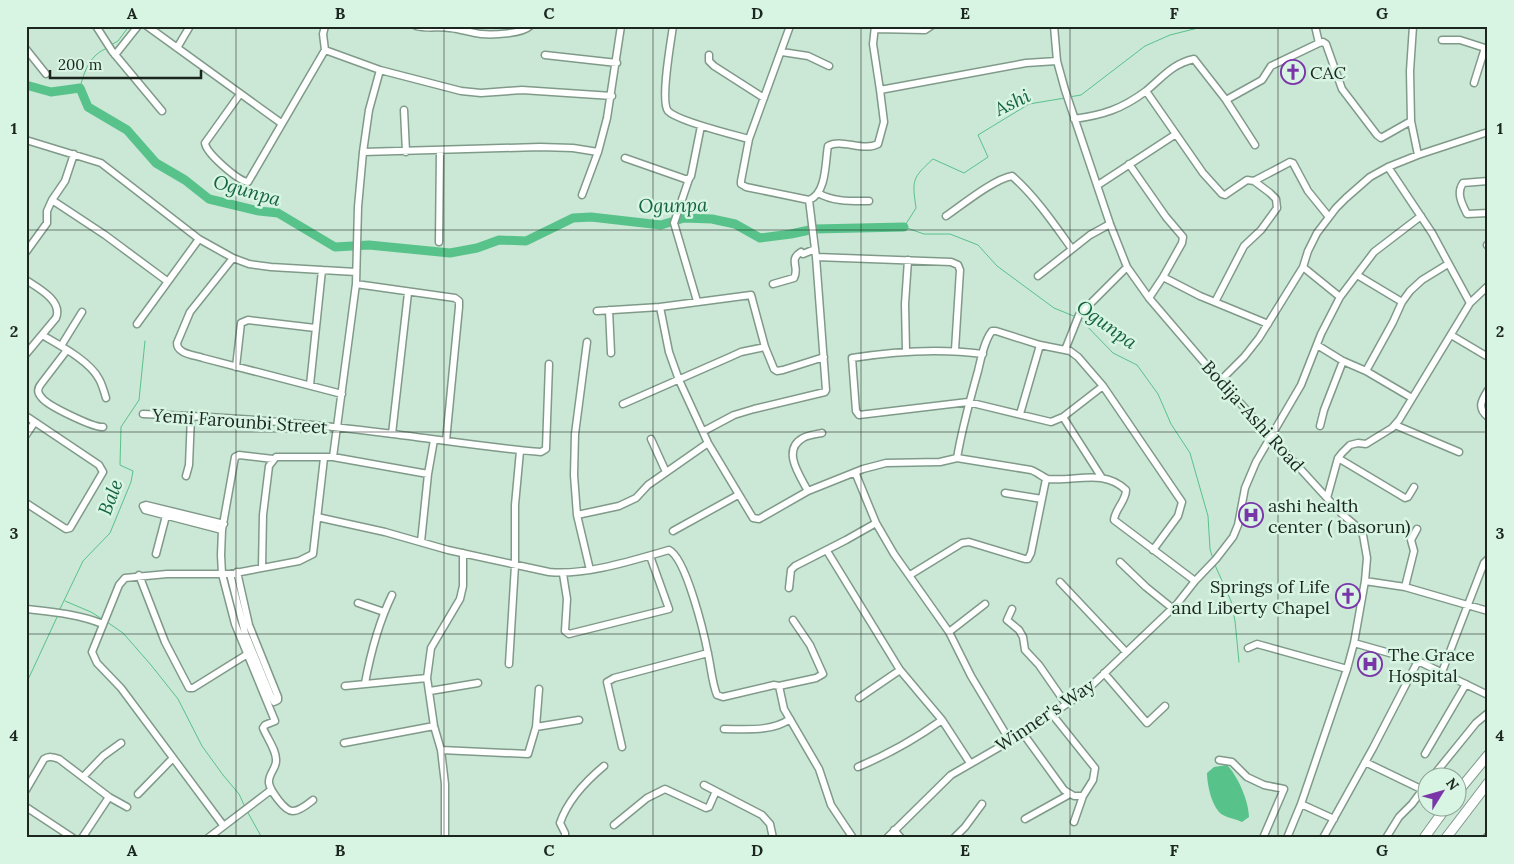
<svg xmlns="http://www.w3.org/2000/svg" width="1514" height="864" viewBox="0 0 1514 864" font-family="Lora,serif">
<rect width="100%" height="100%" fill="#cbe7d6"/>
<path fill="#58c28b" d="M 1227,765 C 1238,776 1249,802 1249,817 L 1242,822 C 1236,819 1228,818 1223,815 C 1212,809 1207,784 1207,773 L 1214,767 Z"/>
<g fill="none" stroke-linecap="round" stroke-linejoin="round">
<path stroke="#58c28b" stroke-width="1" d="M 111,45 L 118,41 L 129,26
M 80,88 C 84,71 91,53 108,48
M 1069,97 L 1081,95 L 1145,46 L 1170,35 L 1206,26
M 1065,98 L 1029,104 L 978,135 L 988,157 L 964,173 L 933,159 C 912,178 912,180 916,208 L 904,227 L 924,234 L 950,234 L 978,245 L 997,266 L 1054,308 L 1076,317
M 1080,319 L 1113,353 L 1137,365 L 1158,394 L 1171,424 L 1190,453 L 1208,516 L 1210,549 L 1213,559
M 1215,565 L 1231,601 L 1235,621 L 1239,662
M 65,601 L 91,612 L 102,619
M 59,611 L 83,561 L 110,533 L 131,482 L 133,471 L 120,465 L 121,427 L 139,400 L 145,341
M 107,622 L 123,633 L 151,665 L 178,699 L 202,746 L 223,775 L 239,794 L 245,807
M 26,684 L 58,615
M 247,811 L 262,838"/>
<path stroke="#58c28b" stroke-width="9" d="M 26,85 L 51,92 L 80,88 L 88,107 L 127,130 L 156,163 L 185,180 L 209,199 L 259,211 L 278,213 L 335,247 L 369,245 L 450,253 L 477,248 L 499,240 L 526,241 L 573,218 L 591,217 L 661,225 L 684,218 L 712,219 L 735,224 L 760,238 L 791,234 L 814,229 L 904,227"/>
<defs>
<path id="minor" d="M 96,26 L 112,51 L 162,111
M 147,26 L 281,123
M 416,26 C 428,29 439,26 450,28 C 461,29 471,33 481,34 C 493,35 522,34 530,26
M 673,26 C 671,41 660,101 668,111 C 677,121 734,135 749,139
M 790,26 L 749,139 L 741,181 L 741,184 L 746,187 L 809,200 C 827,193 825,162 828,146 C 841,138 863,152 878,144 L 884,122 L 880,90 L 1026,63 L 1057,61
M 875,26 L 873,44 L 880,90
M 1054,26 L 1057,61 L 1065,90 L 1110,224 L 1127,267 L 1149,298 L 1220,381 L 1327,498 L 1342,514 L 1356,526 L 1363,535 L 1367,558 L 1365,581 L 1354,643 L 1347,669 L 1301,804 L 1287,838
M 1315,26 L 1319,43 L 1323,42 L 1326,44 L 1342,89 L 1377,135 L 1381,138 L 1411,121
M 1413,26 L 1410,71 L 1411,121 L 1418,155
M 875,29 L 925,30 L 931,26
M 1442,40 L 1460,40 L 1488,49
M 177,48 L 190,26
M 26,49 L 46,74
M 325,50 L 380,70 L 461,91 L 481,93 L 522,90 L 612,96
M 782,52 L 808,56 L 829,66
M 115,55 L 138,26
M 545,55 L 617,63
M 709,55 L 709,61 L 714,66 L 764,98
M 1474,83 L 1485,48
M 1146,91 L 1203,173 L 1222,194 L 1225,195 L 1247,180 L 1254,181 L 1270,193 L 1276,199 L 1277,208 L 1261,230 L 1244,246 L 1215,302
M 240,94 L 205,143 C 206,153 238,181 248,182 L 325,50 L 323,34 L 325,26
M 1226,100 L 1262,80 L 1271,66 L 1319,43
M 404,110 L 406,152
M 1074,119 C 1103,115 1122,109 1146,91 C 1163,77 1172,64 1194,59 L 1226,100 L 1255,145
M 26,140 L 101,163 L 199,239 L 233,258 L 249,264 L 271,267 L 356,272
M 363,152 L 540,147 L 573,148 L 598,152
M 625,158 L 685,179 L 689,179 L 691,176 L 701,126
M 1129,164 L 1166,217 L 1183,237 L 1182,243 L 1163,277 L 1149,298
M 1388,167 L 1432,233 L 1470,303
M 689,179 L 674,223 L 697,301
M 1254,181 L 1290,162 L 1293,163 L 1308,191 L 1329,217
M 1488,181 L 1463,183 C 1456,193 1462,204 1467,214 L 1488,213
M 1098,185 L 1176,134
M 818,193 C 833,202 852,201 869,201
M 582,195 L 598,152 L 607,118 L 621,26
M 52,200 L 105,235 L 167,281
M 946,216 C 962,205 994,179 1012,176 C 1035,196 1054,224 1072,249
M 439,242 L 440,150
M 1487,245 L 1488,245
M 26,252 L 47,223 L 47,211 L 52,200 L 65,181 L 74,154
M 816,257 L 951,262 L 958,265 L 960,270 L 955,350
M 233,258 L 190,312 L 177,343 C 177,354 194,355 203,358 L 342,394
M 1303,267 L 1340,297
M 1357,275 L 1402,302
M 1038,276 L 1090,235 L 1110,224
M 1163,277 L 1200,296 L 1268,324
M 26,280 C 38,288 63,301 56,318 L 26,354
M 356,284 L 455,298 L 459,301 L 459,307 L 446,441
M 773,284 L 794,278 C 800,267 788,260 801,252 L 803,254 L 815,249
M 660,307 L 669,352 L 679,380 L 708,443 L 753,518 L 759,519 L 808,491 L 863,469 L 886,463 L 940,462 L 957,458 L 1031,470 C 1037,472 1044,478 1048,479 C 1075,482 1103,468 1126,490 C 1126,501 1115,509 1114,520 L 1195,581
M 609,310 L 611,353
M 597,311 L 660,307 L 751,295 L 765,347 L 774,369 L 777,371 L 783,370 L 824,357
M 137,324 L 199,239
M 42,335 C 59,345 90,361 99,379 C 102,384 104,391 106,398
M 1451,335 L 1488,357
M 587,342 L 575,434 L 574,475 L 577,515 L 590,570
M 1317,345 L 1343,361 L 1366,371 L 1412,398
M 61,346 L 82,312
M 67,350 L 41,384 C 37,389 37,393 42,398 C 48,406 94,428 103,427
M 1065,350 L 1079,315 L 1127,267
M 906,351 L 905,304 L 908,260
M 983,354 C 939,348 896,351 852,358 L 856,411 L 859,415 L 968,402 L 1051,422 L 1063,417 L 1103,386
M 236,367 L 241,323 L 248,320 L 315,328
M 1366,371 L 1393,322 L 1402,302 L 1410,291 L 1422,280 L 1448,264
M 1220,381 L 1244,357 L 1259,338 L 1303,267 L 1308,251 L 1317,233 L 1336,208 L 1346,198 L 1370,177 L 1388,167 L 1418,155 L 1488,132
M 310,385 L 322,270
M 1488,390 C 1481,401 1477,408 1488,417
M 623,404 L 730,357 L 741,352 L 765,347
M 143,414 C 226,417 311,423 393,434 C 442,440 491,448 541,452 L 546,449 L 549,364
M 1020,414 L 1040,345
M 26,416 L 99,465 L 103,472 L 70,528 L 66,529 L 26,503
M 1063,417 L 1102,478
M 1395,425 L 1459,452
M 1320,426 L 1324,410 L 1343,361
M 704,431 L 734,415 L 754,409 L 825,392 L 826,390 L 816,257 L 809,200
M 392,434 L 408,293
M 26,435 L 34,423
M 651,439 L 666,472
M 333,457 L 356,284 L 358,207 L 363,152 L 369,110 L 380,70
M 957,458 C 962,428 970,400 978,371 C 981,359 984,341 992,331 L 996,331 L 1040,345 L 1070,351 L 1078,357 L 1103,386 L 1182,502 L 1178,516 L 1153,550
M 1338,458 L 1405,498 L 1408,497 L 1414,487
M 273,459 L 239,455 L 235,457 L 222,530 L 221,555 L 222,574 L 235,624 L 275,721 L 265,725 L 263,728 C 267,738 277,751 276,761 C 276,769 268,774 269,783 C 270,790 285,812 293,811 C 300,811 308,804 313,800
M 855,472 L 876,523 L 894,554 L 949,632 L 971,676 L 1010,741
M 186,476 L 189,465 L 191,416
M 808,491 C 800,476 781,450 803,438 C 808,435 816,434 822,433
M 1005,493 L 1042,499
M 1327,498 L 1338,458 L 1342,453 L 1350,445 L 1358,443 L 1366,444 L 1374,439 L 1392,428 L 1399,420 L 1470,303 L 1488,286
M 577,515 L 619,506 L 636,498 L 648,485 L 708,443
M 317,517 L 385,532 L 448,550 L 549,572 C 584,576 634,560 669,550 C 686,558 704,633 708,654 C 711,667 712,683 717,695 L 723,697 L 774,685 L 779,686 L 784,709 L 819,769 L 831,805 L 853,838
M 222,530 L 145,510 L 143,506 L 146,505 L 224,524
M 673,531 L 738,495
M 421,542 L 428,474 L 434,440
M 827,551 L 900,670
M 156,554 L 167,512
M 1120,562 L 1146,587 L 1172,608
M 262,567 L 263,515 L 269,466 L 276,457 L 333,457 L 428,474
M 230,574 L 245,633 L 270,694 L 274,702 L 278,700 L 278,697 L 249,625 L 237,572
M 563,574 L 567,599 L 565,631 L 569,634 L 669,609 L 650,556
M 139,575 L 165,642 L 189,688 L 193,688 L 246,655
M 910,575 L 962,543 L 969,542 L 1025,559 L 1028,559 L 1031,553 L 1046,479
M 1365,581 L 1405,587 L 1488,611
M 1060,582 L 1126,652
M 1405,587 L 1414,551 L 1411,540 L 1417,529
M 789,588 L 791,570 L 795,566 L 846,540 L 876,523
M 358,603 L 384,612
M 26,609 C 53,612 78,614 103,624
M 1012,609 L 1007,620 L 1019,630 L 1023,637 L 1025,650 L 1039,665 L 1066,704
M 949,632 L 985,604
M 1354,643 L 1418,661 L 1488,695
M 1248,648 L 1257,644 L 1347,669
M 509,664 L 515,565 L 515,505 L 520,451
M 1442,672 L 1484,563 L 1488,559
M 1104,673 L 1147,723 L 1165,706
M 365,683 C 371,651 378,624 392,595
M 345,686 L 427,678
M 779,686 L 816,678 L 823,674 L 810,645 L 793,620
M 430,691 L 478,683
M 859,698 L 900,670 L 942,720 L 970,763
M 1051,713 L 1095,768 L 1093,780 L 1083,796 L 1074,822
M 536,727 L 579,720
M 724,729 C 745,729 772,732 790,719
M 1022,732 L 1064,790 L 1074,796 L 1083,796
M 344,743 L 434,726
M 622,747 L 607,682 L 614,678 L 708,653
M 441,750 L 528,754 L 536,727 L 539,689
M 1425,754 L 1466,684
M 1219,760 L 1232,762 L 1247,777 L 1264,785 L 1284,789 L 1263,838
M 1365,762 L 1423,790
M 858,767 C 889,754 914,740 942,720
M 1433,776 L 1476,723 L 1488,713
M 83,777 L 103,756 L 121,743
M 704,785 L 762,815 L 770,824 L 773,838
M 26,790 L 44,759 C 49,756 53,757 59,759 L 109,797 L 82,838
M 138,794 L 173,758
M 109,797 L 127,807
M 1301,804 L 1334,819
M 26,807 L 73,838
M 1025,819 L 1070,794
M 223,825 L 121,688 L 97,663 L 92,652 L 119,585 L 125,578 L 167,574 L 230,574 L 299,561 L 313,554 L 324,458
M 614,825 L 647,798 L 665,789 L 706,808 L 709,807 L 716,791
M 894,830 L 901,838
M 208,838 L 271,790
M 445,838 L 445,784 L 441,750 L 434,726 L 427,678 L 431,648 L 460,599 L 463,586 L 463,553
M 565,838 L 565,833 L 560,823 C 568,799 586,781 604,766
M 887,838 L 951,775 L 1010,741 L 1079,696 L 1091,686 L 1177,604 L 1195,581 L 1216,559 L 1233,537 L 1238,525 L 1245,488 L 1256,462 L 1301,385 L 1321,334 L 1340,297 L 1374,252 L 1421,216
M 954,838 L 965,827 L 982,804
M 1323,838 L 1373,748 L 1418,661
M 1386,838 L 1399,817 L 1412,804 L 1426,785
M 1486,838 L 1488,836"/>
<path id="highway" d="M 1456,794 L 1488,755
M 1424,838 L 1447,806
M 1446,838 L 1488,783"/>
</defs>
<use href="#minor" stroke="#809a8a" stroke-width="9"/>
<use href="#highway" stroke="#809a8a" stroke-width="11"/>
<use href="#minor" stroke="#fff" stroke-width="6"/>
<use href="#highway" stroke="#fff" stroke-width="9"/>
</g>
<path fill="none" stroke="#1b261f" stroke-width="1" stroke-opacity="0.55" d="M 236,26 L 236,838M 444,26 L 444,838M 653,26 L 653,838M 861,26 L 861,838M 1070,26 L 1070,838M 1278,26 L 1278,838M 26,230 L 1488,230M 26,432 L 1488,432M 26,634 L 1488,634"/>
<defs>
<symbol id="church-ring" viewBox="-11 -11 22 22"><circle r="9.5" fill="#d8f4e3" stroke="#7a36a9" stroke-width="1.5"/><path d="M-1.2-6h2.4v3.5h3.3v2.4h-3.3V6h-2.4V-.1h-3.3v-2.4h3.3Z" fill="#7a36a9"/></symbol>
<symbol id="hospital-ring" viewBox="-11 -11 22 22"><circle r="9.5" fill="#d8f4e3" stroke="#7a36a9" stroke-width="1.5"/><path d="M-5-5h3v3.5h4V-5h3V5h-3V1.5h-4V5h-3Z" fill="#7a36a9"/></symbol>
</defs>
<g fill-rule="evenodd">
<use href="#church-ring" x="1279" y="58" width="28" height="28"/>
<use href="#hospital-ring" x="1237" y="501" width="28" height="28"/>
<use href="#church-ring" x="1334" y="582" width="28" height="28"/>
<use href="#hospital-ring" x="1356" y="650" width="28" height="28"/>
</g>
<g text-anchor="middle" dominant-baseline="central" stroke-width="5" stroke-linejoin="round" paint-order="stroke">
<g font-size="18" fill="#1b261f" stroke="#d8f4e3" text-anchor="start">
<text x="1310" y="72">CAC</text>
<text x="1268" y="505">ashi health<tspan x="1268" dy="21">center ( basorun)</tspan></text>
<text x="1330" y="586" text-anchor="end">Springs of Life<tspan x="1330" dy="21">and Liberty Chapel</tspan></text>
<text x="1388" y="654">The Grace<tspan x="1388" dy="21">Hospital</tspan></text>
</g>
<g font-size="18" fill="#1b261f" stroke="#d8f4e3">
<text transform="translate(1253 416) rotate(48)">Bodija-Ashi Road</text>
<text transform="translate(240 421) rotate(4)">Yemi Farounbi Street</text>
<text transform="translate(1045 715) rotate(-34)">Winner's Way</text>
</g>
<g font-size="19" font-style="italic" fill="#156440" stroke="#d8f4e3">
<text transform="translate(1012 102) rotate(-26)">Ashi</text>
<text transform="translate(247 190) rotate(16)">Ogunpa</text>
<text transform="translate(673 205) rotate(-1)">Ogunpa</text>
<text transform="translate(1107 324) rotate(36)">Ogunpa</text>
<text transform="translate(110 497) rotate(-69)">Bale</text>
</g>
</g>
<rect width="1514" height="864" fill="none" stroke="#d8f4e3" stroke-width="55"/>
<g transform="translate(1442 792) rotate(53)"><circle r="24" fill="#d8f4e3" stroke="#8ca295"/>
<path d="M0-4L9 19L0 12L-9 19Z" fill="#7a36a9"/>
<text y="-8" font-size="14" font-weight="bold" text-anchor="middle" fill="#1b261f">N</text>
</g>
<path d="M50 70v8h151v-8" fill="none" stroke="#1b261f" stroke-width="2.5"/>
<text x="58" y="70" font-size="15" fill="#1b261f" stroke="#d8f4e3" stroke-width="4" paint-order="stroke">200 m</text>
<rect x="28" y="28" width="1458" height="808" fill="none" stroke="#1b261f" stroke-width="2"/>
<g font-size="16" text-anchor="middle" font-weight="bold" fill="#1b261f">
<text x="132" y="19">A</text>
<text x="340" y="19">B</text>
<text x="549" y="19">C</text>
<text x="757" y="19">D</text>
<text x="965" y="19">E</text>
<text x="1174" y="19">F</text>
<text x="1382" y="19">G</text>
<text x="14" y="134">1</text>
<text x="1500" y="134">1</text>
<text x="14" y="337">2</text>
<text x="1500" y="337">2</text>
<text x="14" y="539">3</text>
<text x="1500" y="539">3</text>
<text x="14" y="741">4</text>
<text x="1500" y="741">4</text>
<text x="132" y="856">A</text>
<text x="340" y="856">B</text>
<text x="549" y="856">C</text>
<text x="757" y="856">D</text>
<text x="965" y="856">E</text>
<text x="1174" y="856">F</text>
<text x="1382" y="856">G</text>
</g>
</svg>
